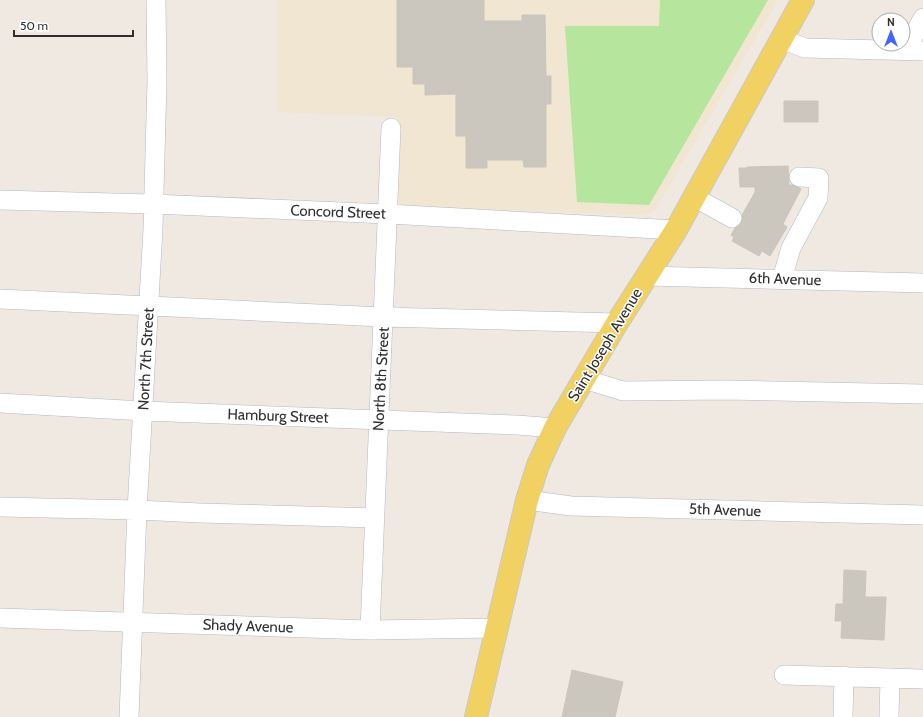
<svg xmlns="http://www.w3.org/2000/svg" width="923" height="717" viewBox="0 0 923 717" font-family="Cabin,sans-serif">
<rect width="100%" height="100%" fill="#efe9e1"/>
<path fill="#f0e6d1" d="M 277,0 L 778,0 L 656,209 L 650,213 L 639,215 L 403,206 L 397,201 L 394,193 L 397,117 L 277,112 Z"/>
<path fill="#b6e59e" d="M 660,0 L 768,0 L 649,205 L 577,202 L 565,26 L 659,26 Z"/>
<path fill="#cbc7bf" stroke="#cbc5ba" d="M 397,0 L 484,0 L 484,21 L 522,21 L 522,15 L 545,15 L 546,76 L 551,76 L 551,104 L 546,104 L 546,167 L 524,167 L 523,160 L 487,160 L 487,168 L 466,168 L 466,136 L 456,136 L 456,94 L 425,95 L 425,84 L 413,84 L 413,67 L 397,67 Z
M 784,101 L 818,101 L 818,122 L 784,122 Z
M 788,166 L 789,185 L 795,185 L 801,189 L 783,224 L 787,227 L 770,256 L 762,251 L 759,256 L 732,241 L 734,237 L 731,235 L 755,192 L 755,187 L 740,187 L 739,168 L 747,168 L 747,167 Z
M 844,570 L 866,571 L 865,597 L 886,597 L 884,640 L 841,638 L 842,621 L 835,621 L 836,604 L 843,604 Z
M 572,670 L 623,682 L 615,717 L 562,717 Z"/>
<g fill="none" stroke-linecap="round" stroke-linejoin="round">
<defs>
<path id="minor" d="M 781,39 L 805,48 L 923,51
M 906,50 L 923,18
M 694,197 L 732,218
M 0,200 L 153,204 L 388,214 L 676,230
M 647,276 L 923,283
M 782,279 L 791,248 L 818,198 L 819,178 L 799,177
M 0,299 L 383,317 L 617,323
M 584,379 L 623,391 L 726,390 L 923,394
M 0,403 L 143,411 L 517,425 L 555,428
M 527,500 L 571,506 L 923,515
M 0,507 L 137,510 L 200,513 L 375,518
M 0,618 L 370,630 L 496,628
M 370,630 L 391,128
M 784,675 L 923,679
M 129,717 L 137,510 L 153,229 L 157,81 L 156,0
M 843,717 L 844,676
M 889,717 L 890,678"/>
<path id="major" d="M 476,717 L 527,500 L 538,465 L 555,428 L 617,323 L 676,230 L 803,0"/>
</defs>
<use href="#minor" stroke="#b4b7c1" stroke-width="20"/>
<use href="#major" stroke="#c9c9c9" stroke-width="24"/>
<use href="#minor" stroke="#fff" stroke-width="19"/>
<use href="#major" stroke="#f2d163" stroke-width="22"/>
</g>
<g text-anchor="middle" dominant-baseline="central" stroke-width="3" stroke-linejoin="round" paint-order="stroke">
<g font-size="15" fill="#2e2e2e" stroke="#fff">
<text transform="translate(338 212) rotate(2)">Concord Street</text>
<text transform="translate(785 279) rotate(2)">6th Avenue</text>
<text transform="translate(605 345) rotate(-59)">Saint Joseph Avenue</text>
<text transform="translate(146 359) rotate(-87)">North 7th Street</text>
<text transform="translate(381 379) rotate(-87)">North 8th Street</text>
<text transform="translate(278 416) rotate(2)">Hamburg Street</text>
<text transform="translate(725 510) rotate(2)">5th Avenue</text>
<text transform="translate(248 626) rotate(2)">Shady Avenue</text>
</g>
</g>
<g transform="translate(891 32)"><circle r="19" fill="#ffffff" stroke="#ababab"/>
<path d="M0-3L7 15L0 10L-7 15Z" fill="#4264fb"/>
<text y="-6" font-size="11" font-weight="bold" text-anchor="middle" fill="#2e2e2e">N</text>
</g>
<path d="M14 30v6h119v-6" fill="none" stroke="#2e2e2e" stroke-width="2"/>
<text x="20" y="30" font-size="12" fill="#2e2e2e" stroke="#ffffff" stroke-width="3" paint-order="stroke">50 m</text>
</svg>
